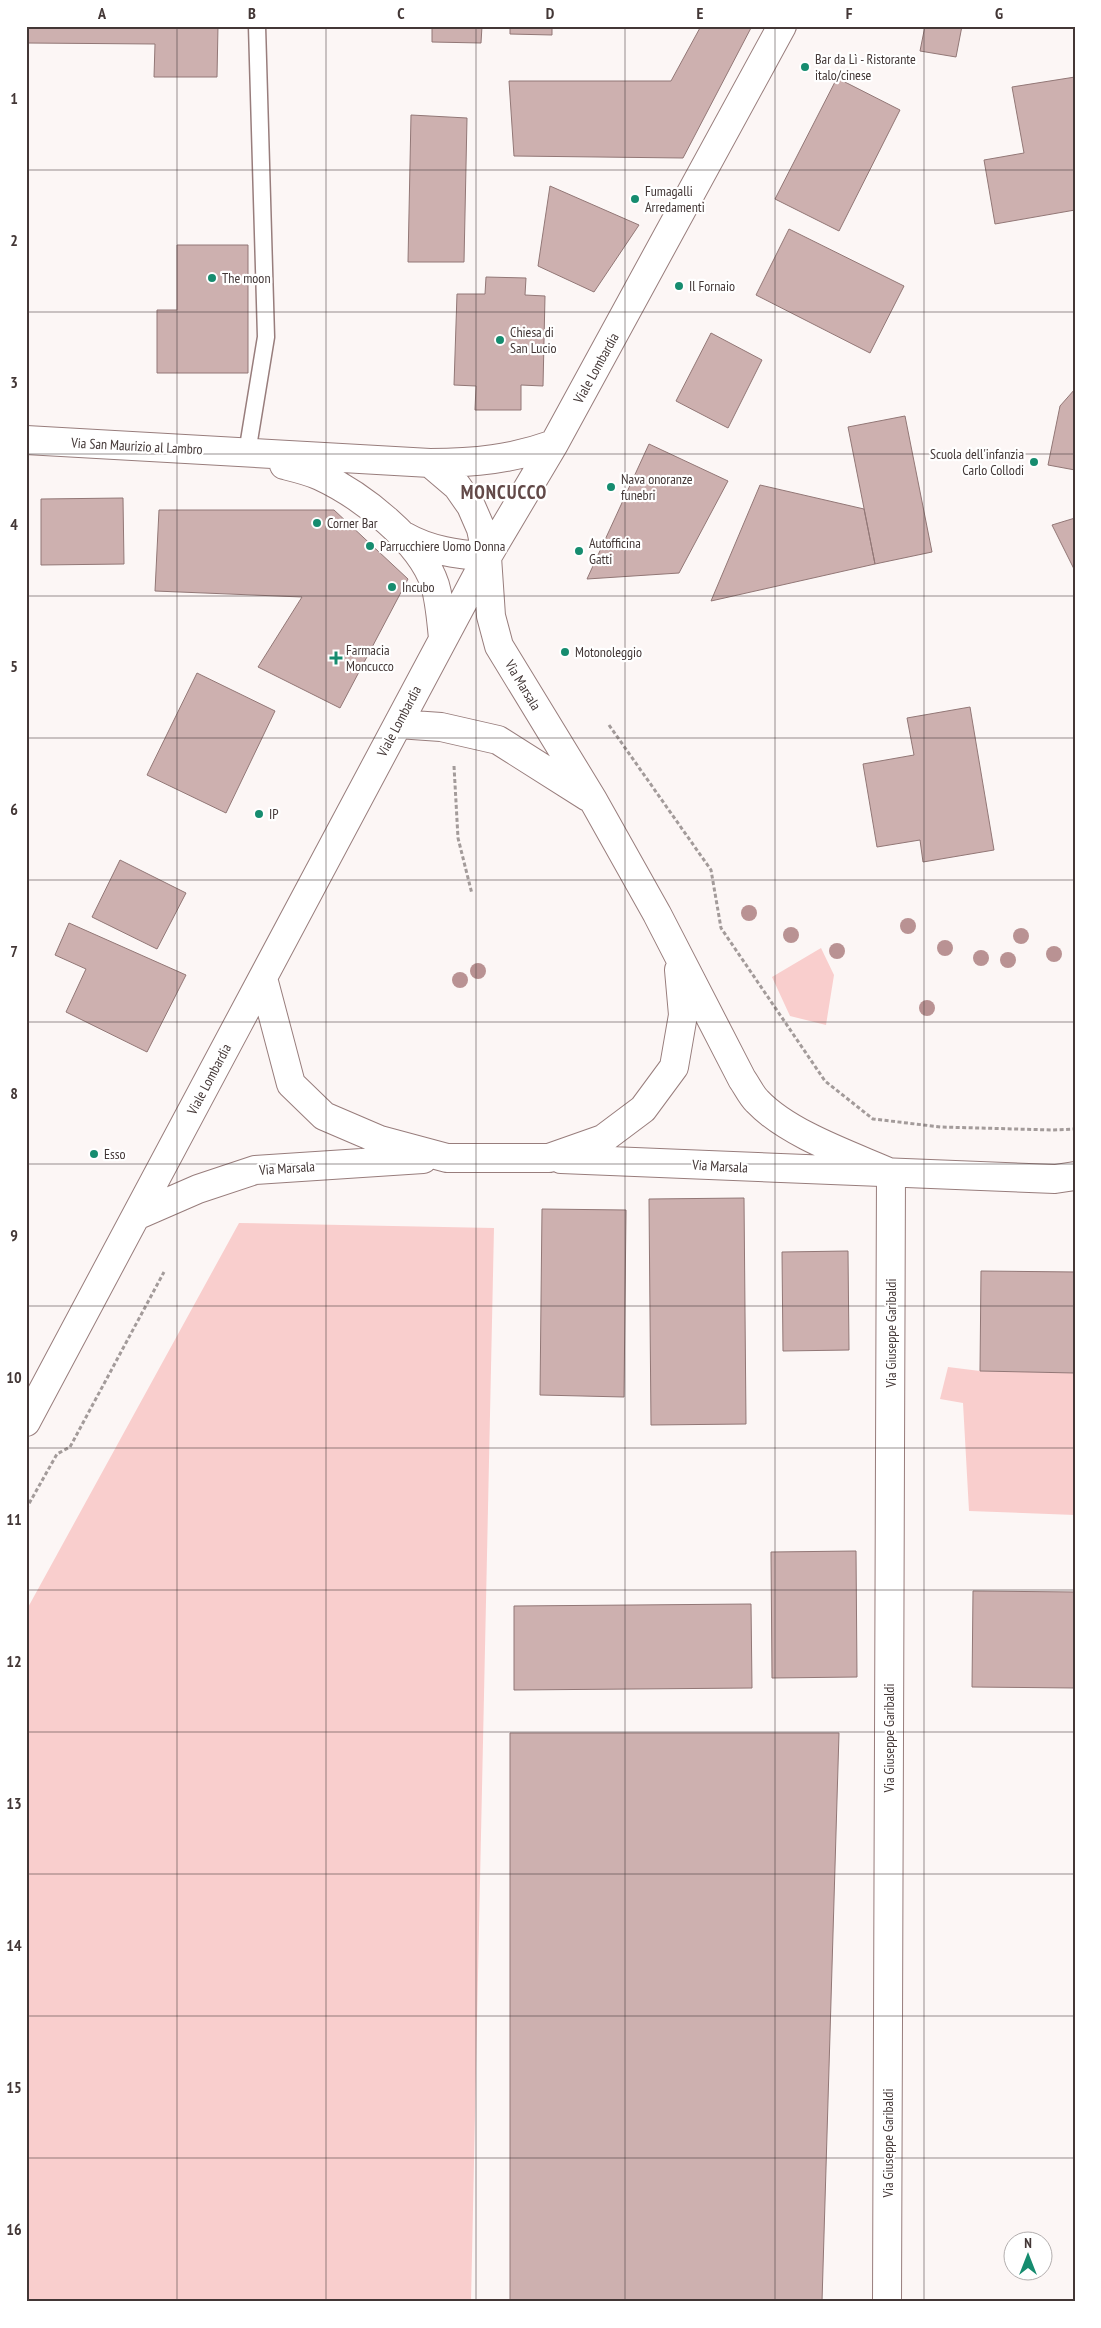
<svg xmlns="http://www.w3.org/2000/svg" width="1101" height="2328" viewBox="0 0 1101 2328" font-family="'PT Sans Narrow',sans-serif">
<rect width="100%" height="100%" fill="#fcf6f5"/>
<path fill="#f9cecd" d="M 821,948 L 834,975 L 826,1025 L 790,1016 L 772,977 Z
M 239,1223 L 494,1228 L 471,2302 L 26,2302 L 26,1611 Z
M 948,1367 L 980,1371 L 1075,1373 L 1075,1515 L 969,1511 L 963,1403 L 940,1399 Z"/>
<path fill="#cdb0af" stroke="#927776" d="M 26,26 L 218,26 L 217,77 L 154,77 L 155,44 L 28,43 L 26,75 Z
M 432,26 L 482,26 L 481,43 L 432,42 Z
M 510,26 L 552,26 L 552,35 L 510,34 Z
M 701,26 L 752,26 L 683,158 L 514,156 L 509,81 L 671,81 Z
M 925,26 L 962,26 L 956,57 L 920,51 Z
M 1075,77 L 1075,210 L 995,224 L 984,160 L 1024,153 L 1012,87 Z
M 837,78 L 900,110 L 839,231 L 775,199 Z
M 411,115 L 467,118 L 464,262 L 408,262 Z
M 550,186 L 639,225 L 594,292 L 538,266 Z
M 789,229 L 904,286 L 870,353 L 756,295 Z
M 177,245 L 248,245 L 248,373 L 157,373 L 157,310 L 177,310 Z
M 486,277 L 526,278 L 525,295 L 545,296 L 543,386 L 521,385 L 521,410 L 475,410 L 476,386 L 454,385 L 457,294 L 485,294 Z
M 711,333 L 762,360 L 728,428 L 676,401 Z
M 1075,389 L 1075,470 L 1048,465 L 1060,406 Z
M 905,416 L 932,552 L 875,564 L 848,427 Z
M 649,444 L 728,481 L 679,573 L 587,579 Z
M 760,485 L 864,509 L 875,564 L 711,601 Z
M 123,498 L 124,564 L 41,565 L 41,499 Z
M 159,510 L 334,510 L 408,579 L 340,708 L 258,667 L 302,597 L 155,591 Z
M 1075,518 L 1075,571 L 1052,525 Z
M 197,673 L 275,711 L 226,813 L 147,775 Z
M 970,707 L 994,850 L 923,862 L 920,840 L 877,847 L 863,764 L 914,755 L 907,718 Z
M 120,860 L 186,893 L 157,949 L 92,917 Z
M 69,923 L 186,975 L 147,1052 L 66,1012 L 86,969 L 55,955 Z
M 744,1198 L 746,1424 L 651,1425 L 649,1199 Z
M 542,1209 L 626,1210 L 624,1397 L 540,1395 Z
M 848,1251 L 849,1350 L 783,1351 L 782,1252 Z
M 981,1271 L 1075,1272 L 1075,1373 L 980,1371 Z
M 856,1551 L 857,1677 L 772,1678 L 771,1552 Z
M 973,1591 L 1075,1592 L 1075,1688 L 972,1687 Z
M 751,1604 L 752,1688 L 514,1690 L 514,1606 Z
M 510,1733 L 839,1733 L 822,2302 L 510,2302 Z"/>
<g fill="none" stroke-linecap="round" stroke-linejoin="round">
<defs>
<path id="lane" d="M 247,453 L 266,337 L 257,26"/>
<path id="street" d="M 887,2302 L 891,1173"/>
<path id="secondary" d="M 26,440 L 430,463 C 474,463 513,459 554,444
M 430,463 L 457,486 L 471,506 L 481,529 L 487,557 L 491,616 L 499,646 L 593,800 L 657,914 L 742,1079 C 747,1086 751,1095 757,1101 C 788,1134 850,1155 891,1173
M 284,465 C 296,468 309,471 320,476 C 361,495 421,541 435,585 C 440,602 441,620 443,638
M 404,536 C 430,551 457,554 487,557
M 398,724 L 441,727 L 498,740 L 588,797
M 263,978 L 291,1084 L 324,1116 L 380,1140 L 447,1158 L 549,1158 L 603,1139 L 643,1109 L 674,1067 L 683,1015 L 679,970
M 561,1159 L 1055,1179 L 1075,1176
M 136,1216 L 198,1189 L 255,1170 L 423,1159
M 26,1422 L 487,557 L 554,444 L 782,26"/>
</defs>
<use href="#lane" stroke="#987d7c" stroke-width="19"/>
<use href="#street" stroke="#987d7c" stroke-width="30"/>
<use href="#secondary" stroke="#987d7c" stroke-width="30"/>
<path stroke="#a39b9a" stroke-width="3" stroke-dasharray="4 2.5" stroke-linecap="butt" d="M 609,725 L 711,870 L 721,928 L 825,1081 L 873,1119 L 941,1127 L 1053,1130 L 1075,1129
M 454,766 L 458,838 L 472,894
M 26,1509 L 57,1454 L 70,1447 L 164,1272"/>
<use href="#lane" stroke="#fff" stroke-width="16"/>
<use href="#street" stroke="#fff" stroke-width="28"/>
<use href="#secondary" stroke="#fff" stroke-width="28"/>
</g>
<g fill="#b99293">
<circle cx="749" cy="913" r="8"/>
<circle cx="908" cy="926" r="8"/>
<circle cx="791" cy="935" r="8"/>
<circle cx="1021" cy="936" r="8"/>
<circle cx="945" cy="948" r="8"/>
<circle cx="837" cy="951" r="8"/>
<circle cx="1054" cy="954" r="8"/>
<circle cx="981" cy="958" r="8"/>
<circle cx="1008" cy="960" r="8"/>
<circle cx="478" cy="971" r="8"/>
<circle cx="460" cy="980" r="8"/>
<circle cx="927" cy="1008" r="8"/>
</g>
<path fill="none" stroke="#433736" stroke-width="1" stroke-opacity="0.55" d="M 177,26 L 177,2302M 326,26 L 326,2302M 476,26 L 476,2302M 625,26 L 625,2302M 775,26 L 775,2302M 924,26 L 924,2302M 26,170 L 1075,170M 26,312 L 1075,312M 26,454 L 1075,454M 26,596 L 1075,596M 26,738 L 1075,738M 26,880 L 1075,880M 26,1022 L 1075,1022M 26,1164 L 1075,1164M 26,1306 L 1075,1306M 26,1448 L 1075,1448M 26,1590 L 1075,1590M 26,1732 L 1075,1732M 26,1874 L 1075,1874M 26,2016 L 1075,2016M 26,2158 L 1075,2158"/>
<g fill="#168c6f" stroke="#fff" stroke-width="2">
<circle cx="805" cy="67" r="5"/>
<circle cx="635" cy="199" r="5"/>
<circle cx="212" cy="278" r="5"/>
<circle cx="679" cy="286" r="5"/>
<circle cx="500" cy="340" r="5"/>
<circle cx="1034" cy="462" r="5"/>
<circle cx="611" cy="487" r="5"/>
<circle cx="317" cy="523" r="5"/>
<circle cx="370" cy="546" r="5"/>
<circle cx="579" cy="551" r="5"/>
<circle cx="392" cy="587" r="5"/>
<circle cx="565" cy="652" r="5"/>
<path d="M333.5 650.5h5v5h5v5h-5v5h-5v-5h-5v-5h5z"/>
<circle cx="259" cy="814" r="5"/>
<circle cx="94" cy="1154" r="5"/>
</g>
<g text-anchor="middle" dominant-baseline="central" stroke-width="4.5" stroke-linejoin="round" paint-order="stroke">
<g font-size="14" fill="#433736" stroke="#fff" text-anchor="start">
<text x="815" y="59">Bar da Lì - Ristorante<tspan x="815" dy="16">italo/cinese</tspan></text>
<text x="645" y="191">Fumagalli<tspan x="645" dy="16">Arredamenti</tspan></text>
<text x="222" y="278">The moon</text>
<text x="689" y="286">Il Fornaio</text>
<text x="510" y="332">Chiesa di<tspan x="510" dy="16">San Lucio</tspan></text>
<text x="1024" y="454" text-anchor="end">Scuola dell'infanzia<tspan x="1024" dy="16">Carlo Collodi</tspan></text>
<text x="621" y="479">Nava onoranze<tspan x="621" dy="16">funebri</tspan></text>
<text x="327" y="523">Corner Bar</text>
<text x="589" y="543">Autofficina<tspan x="589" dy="16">Gatti</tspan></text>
<text x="380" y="546">Parrucchiere Uomo Donna</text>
<text x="402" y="587">Incubo</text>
<text x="346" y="650">Farmacia<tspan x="346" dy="16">Moncucco</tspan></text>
<text x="575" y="652">Motonoleggio</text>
<text x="269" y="814">IP</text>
<text x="104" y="1154">Esso</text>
</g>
<g font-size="14" fill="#433736" stroke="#fff">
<text transform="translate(596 368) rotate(-61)">Viale Lombardia</text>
<text transform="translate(137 446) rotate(3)">Via San Maurizio al Lambro</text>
<text transform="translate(523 685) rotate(59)">Via Marsala</text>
<text transform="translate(399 721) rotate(-62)">Viale Lombardia</text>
<text transform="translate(209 1079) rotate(-62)">Viale Lombardia</text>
<text transform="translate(720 1166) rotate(3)">Via Marsala</text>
<text transform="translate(287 1168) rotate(-4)">Via Marsala</text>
<text transform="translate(891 1333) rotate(-90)">Via Giuseppe Garibaldi</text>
<text transform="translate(889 1738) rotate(-90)">Via Giuseppe Garibaldi</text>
<text transform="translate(888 2143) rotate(-90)">Via Giuseppe Garibaldi</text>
</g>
<g font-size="19" font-weight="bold" letter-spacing="1" fill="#624948" stroke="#fff">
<text x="504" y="492">MONCUCCO</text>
</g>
</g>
<rect width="1101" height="2328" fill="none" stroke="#ffffff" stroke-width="55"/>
<g transform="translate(1028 2256)"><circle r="24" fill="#ffffff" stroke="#b4afaf"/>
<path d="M0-4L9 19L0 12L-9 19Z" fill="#168c6f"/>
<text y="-8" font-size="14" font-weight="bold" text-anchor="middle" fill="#433736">N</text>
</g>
<rect x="28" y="28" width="1046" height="2272" fill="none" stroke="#433736" stroke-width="2"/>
<g font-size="16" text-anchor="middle" font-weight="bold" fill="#433736">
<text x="102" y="19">A</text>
<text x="252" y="19">B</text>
<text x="401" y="19">C</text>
<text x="550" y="19">D</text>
<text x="700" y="19">E</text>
<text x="849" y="19">F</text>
<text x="999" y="19">G</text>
<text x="14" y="104">1</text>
<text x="14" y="246">2</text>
<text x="14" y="388">3</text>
<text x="14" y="530">4</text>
<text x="14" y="672">5</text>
<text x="14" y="815">6</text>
<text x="14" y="957">7</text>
<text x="14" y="1099">8</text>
<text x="14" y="1241">9</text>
<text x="14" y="1383">10</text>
<text x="14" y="1525">11</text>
<text x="14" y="1667">12</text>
<text x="14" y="1809">13</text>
<text x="14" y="1951">14</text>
<text x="14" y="2093">15</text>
<text x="14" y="2235">16</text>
</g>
</svg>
